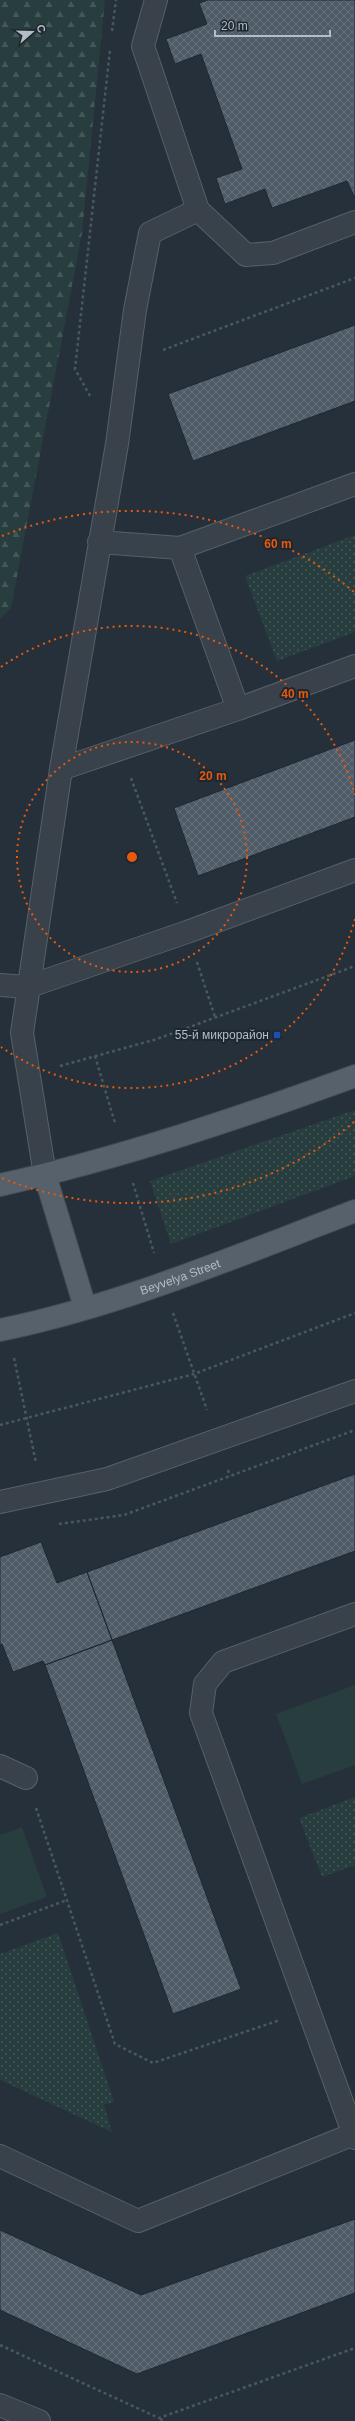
<svg xmlns="http://www.w3.org/2000/svg" width="355" height="2421" viewBox="0 0 355 2421" font-family="Helvetica,sans-serif">
<defs>
<pattern id="grass-dots" width="8" height="8" patternUnits="userSpaceOnUse"><rect width="8" height="8" fill="#283d3d"/><path d="M2 2h.1M6 6h.1" fill="none" stroke="#455758" stroke-width="1.8" stroke-linecap="round"/></pattern>
<pattern id="forest-firs" width="22" height="20" patternUnits="userSpaceOnUse"><rect width="22" height="20" fill="#283d3d"/><path d="M5 1l3.5 6h-7zM16 11l3.5 6h-7z" fill="#455758"/></pattern>
<pattern id="building-cross-hatch" width="8" height="8" patternUnits="userSpaceOnUse"><rect width="8" height="8" fill="#505b68"/><path d="M0 0l8 8M0 8l8-8" fill="none" stroke="#67717c"/></pattern>
</defs>
<rect width="100%" height="100%" fill="#25303b"/>
<path fill="url(#grass-dots)" d="M 355,535 L 355,632 L 277,661 L 245,576 Z
M 355,1110 L 355,1176 L 171,1244 L 150,1181 Z
M 355,1797 L 355,1865 L 322,1877 L 299,1818 Z
M 58,1933 L 114,2102 L 104,2105 L 112,2132 L 0,2080 L 0,1954 Z"/>
<path fill="url(#forest-firs)" d="M 0,0 L 105,0 L 82,233 L 11,608 L 0,619 Z"/>
<path fill="#283d3d" d="M 355,1685 L 355,1765 L 302,1784 L 276,1714 Z
M 22,1827 L 47,1897 L 0,1914 L 0,1835 Z"/>
<path fill="url(#building-cross-hatch)" stroke="#202932" d="M 208,0 L 355,0 L 355,198 L 347,181 L 272,208 L 265,189 L 225,204 L 216,178 L 242,169 L 201,54 L 175,64 L 166,39 L 207,24 L 199,3 Z
M 355,325 L 355,401 L 193,461 L 168,394 Z
M 355,740 L 355,817 L 198,876 L 174,808 Z
M 355,1474 L 355,1551 L 112,1640 L 87,1572 Z
M 41,1542 L 57,1583 L 87,1572 L 112,1640 L 45,1665 L 43,1661 L 13,1672 L 2,1644 L 0,1645 L 0,1557 Z
M 112,1640 L 241,1989 L 173,2014 L 45,1665 Z
M 355,2219 L 355,2293 L 137,2374 L 0,2310 L 0,2230 L 141,2295 Z"/>
<g fill="none" stroke-linecap="round" stroke-linejoin="round">
<defs>
<path id="minor" d="M 156,0 L 143,46 L 198,210 L 246,255 L 273,253 L 355,222
M 99,542 L 180,548 L 355,484
M 180,548 L 238,709
M 61,769 L 238,709 L 355,666
M 0,985 L 27,987 L 187,932 L 355,870
M 45,1175 L 22,1033 L 61,769 L 117,444 L 135,310 L 150,233 L 198,210
M 0,1502 L 107,1479 L 355,1391
M 355,1614 L 223,1662 L 205,1684 L 201,1713 L 355,2138
M 0,1766 L 26,1778
M 0,2156 L 138,2221 L 354,2134 L 355,2130
M 0,2405 L 39,2421"/>
<g id="major">
<path d="M 45,1175 L 85,1307"/>
<path d="M 0,1185 C 121,1158 239,1118 355,1076"/>
<path id="s1" d="M 0,1330 C 122,1305 239,1255 355,1211"/>
</g>
</defs>
<use href="#minor" stroke="#576069" stroke-width="24"/>
<use href="#major" stroke="#424b54" stroke-width="24"/>
<path stroke="#475a5b" stroke-width="2.5" stroke-dasharray="3 3" stroke-linecap="butt" d="M 112,31 L 116,0
M 163,350 L 355,278
M 90,396 L 75,369 L 110,50
M 131,778 L 177,903
M 197,962 L 215,1017
M 95,1056 L 115,1123
M 60,1066 L 157,1039 L 355,966
M 133,1183 L 154,1253
M 173,1313 L 207,1410
M 14,1358 L 36,1463
M 0,1425 L 194,1374 L 355,1313
M 228,1470 L 230,1476
M 59,1524 L 124,1515 L 355,1430
M 36,1808 L 115,2044 L 153,2063 L 280,2020
M 0,1925 L 67,1900
M 0,2345 L 159,2418 L 355,2348
M 160,2419 L 165,2421"/>
<use href="#minor" stroke="#39424b" stroke-width="22"/>
<use href="#major" stroke="#57616b" stroke-width="22"/>
</g>
<g fill="none" stroke="#e8590c" stroke-width="2" stroke-dasharray="2 4">
<circle cx="132" cy="857" r="115"/>
<path d="M355 919A231 231 0 0 1 1 1047M1 667A231 231 0 0 1 355 795"/>
<path d="M354 1122A346 346 0 0 1 2 1178M2 536A346 346 0 0 1 354 592"/>
</g>
<rect fill="#1a4fb4" stroke="#1e2730" stroke-width="1.5" x="273" y="1031" width="8" height="8" rx="2"/>
<g text-anchor="middle" dominant-baseline="central" stroke-width="4" stroke-linejoin="round" paint-order="stroke">
<g font-size="12" fill="#b4bdc6" stroke="#1e2730" text-anchor="end">
<text x="269" y="1035">55-й микрорайон</text>
</g>
<g font-size="12" fill="#b4bdc6" stroke="#1e2730">
<text stroke="none"><textPath href="#s1" startOffset="188">Beyvelya Street</textPath></text>
</g>
</g>
<circle cx="132" cy="857" r="6" fill="#e8590c" stroke="#1e2730" stroke-width="2"/>
<g font-size="12" text-anchor="middle" font-weight="bold" fill="#e8590c" stroke="#1e2730" stroke-width="4" stroke-linejoin="round" paint-order="stroke">
<text x="278" y="548">60 m</text>
<text x="295" y="698">40 m</text>
<text x="213" y="780">20 m</text>
</g>
<g transform="translate(32 32) rotate(70)" stroke="#1e2730" stroke-width="3" paint-order="stroke">
<path d="M0-3L7 15L0 10L-7 15Z" fill="#b4bdc6"/>
<text y="-6" font-size="11" font-weight="bold" text-anchor="middle" fill="#b4bdc6">С</text>
</g>
<path d="M215 30v6h115v-6" fill="none" stroke="#b4bdc6" stroke-width="2"/>
<text x="221" y="30" font-size="12" fill="#b4bdc6" stroke="#1e2730" stroke-width="3" paint-order="stroke">20 m</text>
</svg>
